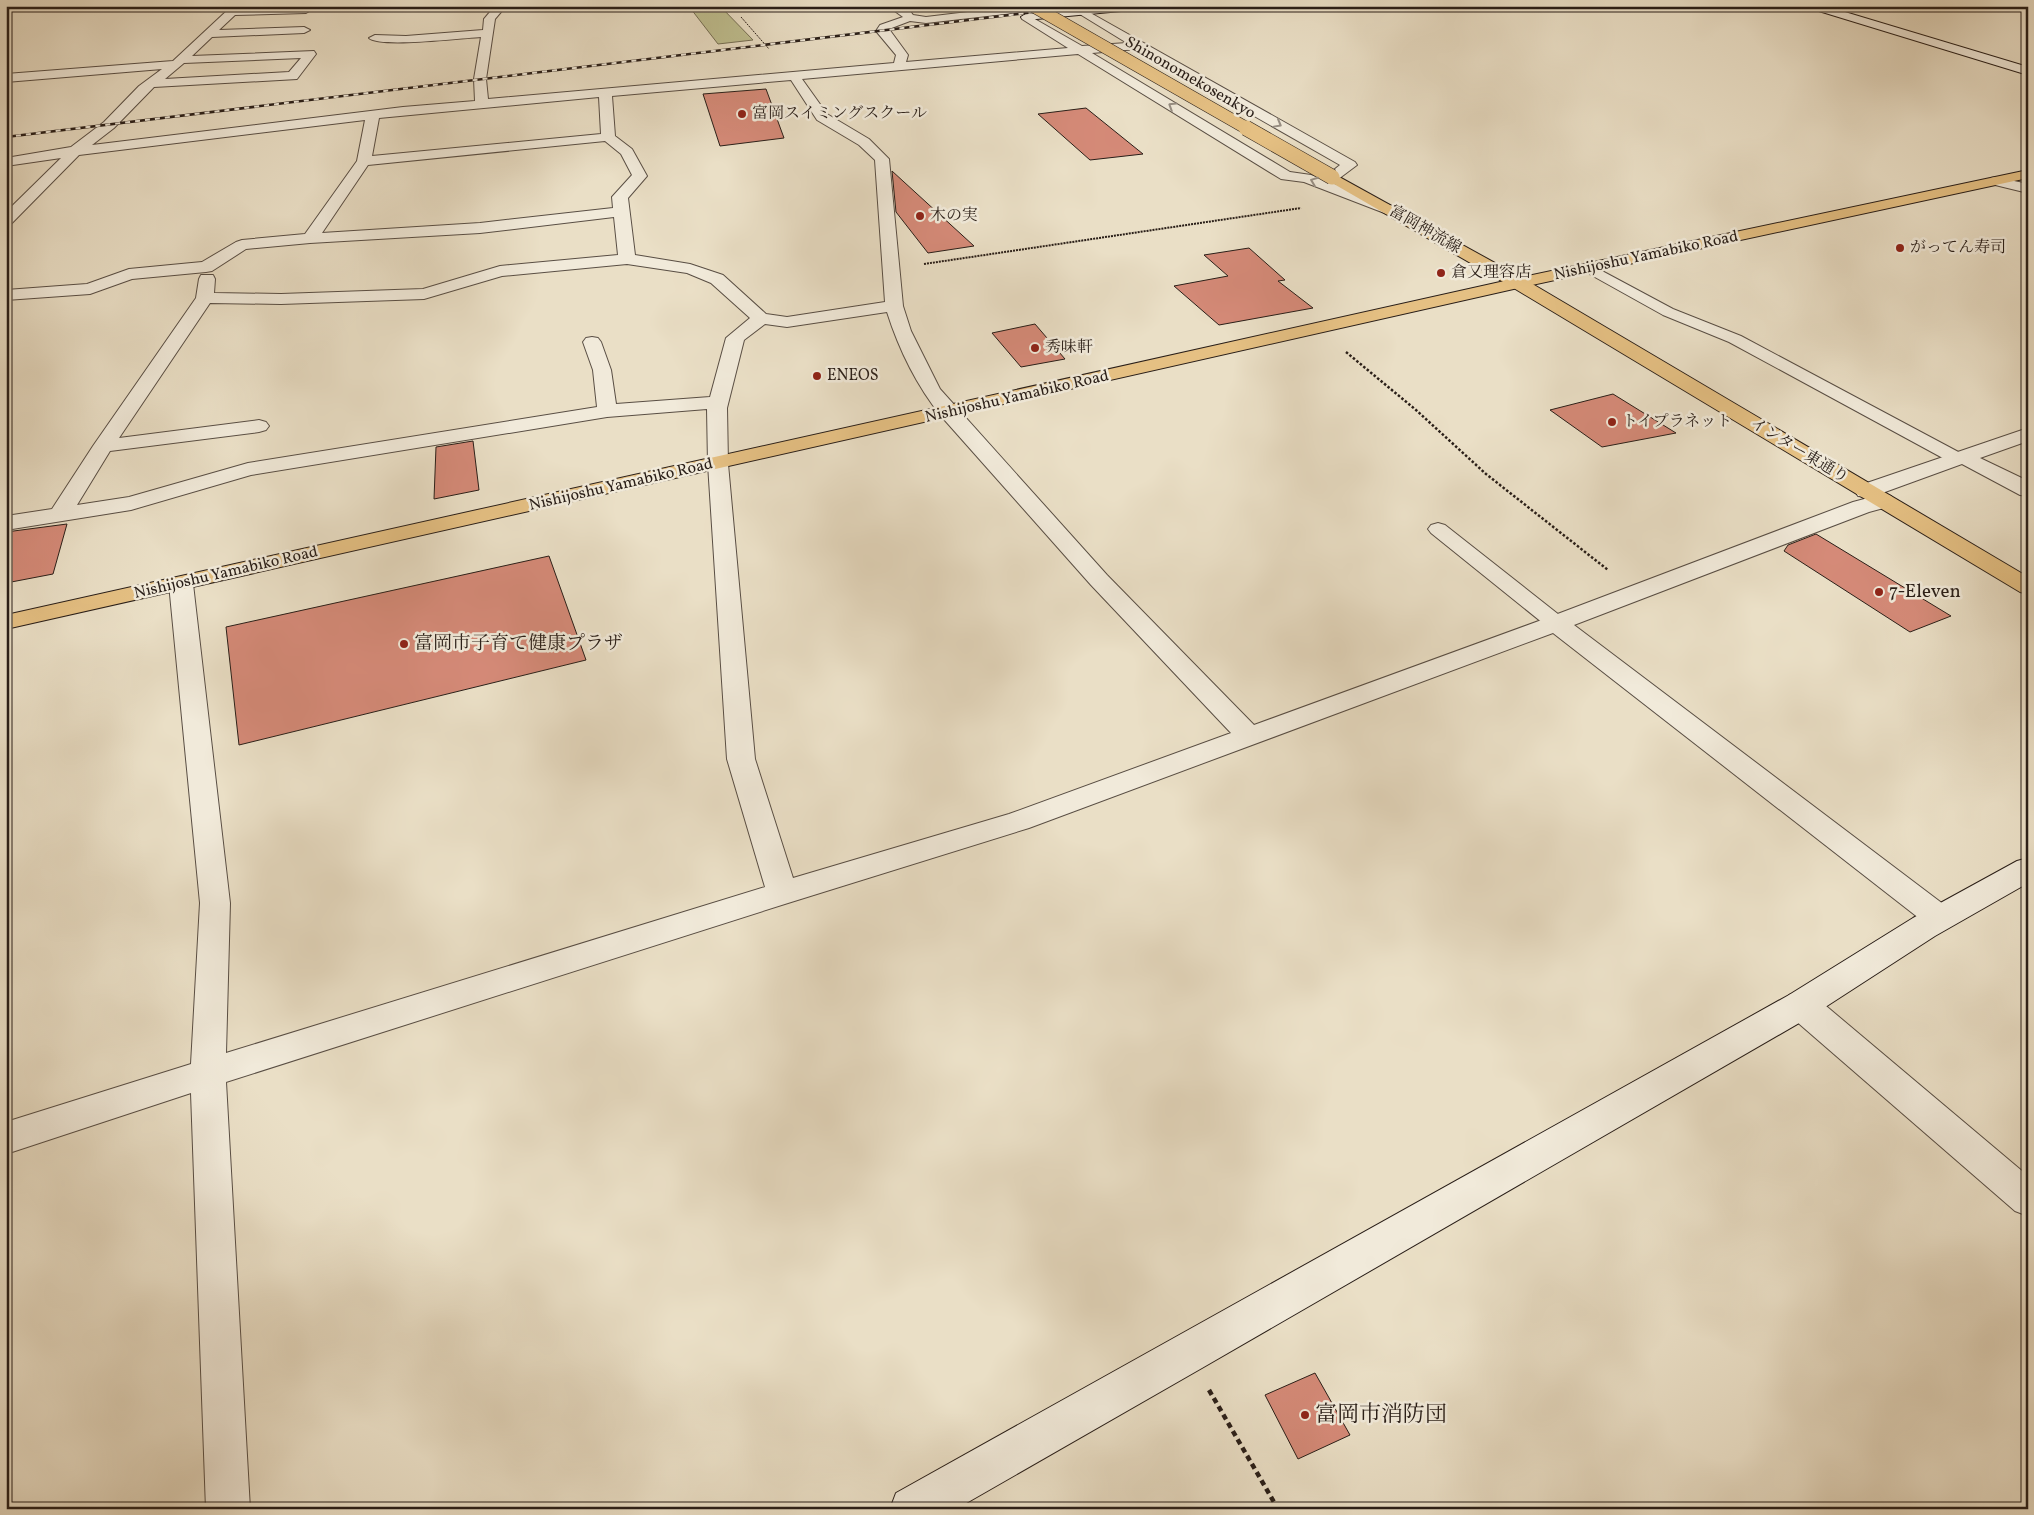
<svg xmlns="http://www.w3.org/2000/svg" width="2034" height="1515" viewBox="0 0 2034 1515" font-family="Vollkorn,'Noto Serif JP',serif">
<rect width="100%" height="100%" fill="#eadfc6"/>
<filter id="stains"><feTurbulence type="fractalNoise" baseFrequency=".004" numOctaves="4"/><feColorMatrix values="0 0 0 0 .2 0 0 0 0 .09 0 0 0 0 .02 0 0 0 .5 -.17"/></filter>
<radialGradient id="worn" r=".72"><stop offset=".6" stop-color="#630" stop-opacity="0"/><stop offset="1" stop-color="#630" stop-opacity=".3"/></radialGradient>
<path fill="#bfbf90" stroke="#746e54" d="M 720,6 L 753,40 L 718,44 L 691,9 Z"/>
<path fill="#d58a78" stroke="#291e18" d="M 766,89 L 784,138 L 720,146 L 703,94 Z
M 1086,108 L 1143,154 L 1090,160 L 1038,114 Z
M 892,171 L 974,246 L 928,253 L 896,212 Z
M 1249,248 L 1285,280 L 1278,281 L 1313,308 L 1219,325 L 1174,286 L 1228,276 L 1204,255 Z
M 1035,324 L 1065,359 L 1021,367 L 992,333 Z
M 1613,394 L 1676,433 L 1602,447 L 1550,410 Z
M 473,441 L 479,490 L 434,499 L 436,447 Z
M 67,524 L 53,574 L 6,583 L 6,532 Z
M 1816,534 L 1951,616 L 1910,632 L 1784,551 L 1788,545 Z
M 549,556 L 586,660 L 239,745 L 226,627 Z
M 1315,1373 L 1350,1435 L 1298,1459 L 1265,1395 Z"/>
<g fill="none" stroke-linecap="round" stroke-linejoin="round">
<defs>
<path id="lane" d="M 1589,264 L 1673,309 L 1741,336 L 1964,455 L 1967,459 L 1964,463 L 1958,464 L 1952,463 L 1729,342 L 1663,315 L 1584,271 L 1582,268 L 1584,265 Z
M 1438,523 L 1445,525 L 1563,618 L 1567,623 L 1563,628 L 1556,629 L 1549,628 L 1431,533 L 1428,529 L 1431,525 Z"/>
<path id="street" d="M 232,6 L 244,6 L 243,8 L 306,7 L 311,10 L 306,13 L 235,15 L 219,30 L 304,27 L 310,30 L 304,33 L 212,37 L 192,56 L 314,51 L 316,54 L 297,79 L 154,87 L 114,128 L 92,145 L 403,107 L 475,101 L 474,79 L 481,37 C 463,38 379,48 369,38 L 375,35 L 406,36 L 483,30 L 484,19 L 495,6 L 506,6 L 495,19 L 486,79 L 488,99 L 894,63 L 896,55 L 876,31 L 880,25 L 903,17 L 892,9 L 891,6 C 901,6 907,6 913,15 L 926,17 L 1018,6 L 1053,6 L 1048,9 L 926,23 L 910,21 L 889,29 L 908,55 L 906,62 L 1068,48 L 1022,19 L 1021,17 L 1026,14 L 1082,46 L 1127,43 L 1078,13 L 1079,11 L 1087,11 L 1355,162 L 1357,165 L 1337,180 L 1327,180 L 1325,177 L 1340,165 L 1137,49 L 1092,53 L 1290,172 L 1311,175 L 1397,208 L 1400,211 L 1397,214 L 1387,214 L 1304,182 L 1281,179 L 1078,54 L 802,79 L 827,114 L 869,139 L 889,159 L 903,306 L 911,331 L 940,389 L 1107,575 L 1254,725 L 1547,618 L 1853,502 L 1883,494 L 1891,496 L 1894,501 L 1891,506 L 1869,512 L 1574,625 L 1951,910 L 1956,918 L 1951,926 L 1940,930 L 1929,926 L 1553,633 L 1029,828 L 788,903 L 226,1082 L 250,1509 L 206,1509 L 191,1093 L 6,1154 L 6,1122 L 191,1064 L 200,903 L 169,584 L 173,579 L 181,577 L 189,579 L 193,584 L 230,903 L 226,1053 L 765,887 L 727,759 L 708,464 L 707,409 L 607,417 L 251,475 L 131,510 L 6,530 L 6,516 L 52,509 L 93,446 L 196,298 L 199,279 L 201,275 L 213,275 L 215,279 L 214,293 L 281,294 L 423,289 L 500,266 L 618,255 L 614,217 L 480,233 L 310,243 L 246,249 L 212,271 L 206,272 L 132,279 L 90,294 L 6,300 L 6,290 L 87,284 L 129,269 L 202,262 L 236,242 L 242,240 L 305,234 L 357,161 L 365,120 L 79,155 L 11,224 L 6,226 L 6,212 L 61,158 L 6,166 L 6,158 L 71,147 L 104,122 L 139,86 L 162,69 L 6,82 L 6,74 L 173,61 ZM 301,58 L 289,72 L 165,79 L 184,63 ZM 791,80 L 817,120 L 859,145 L 875,160 L 885,302 L 787,317 L 766,314 L 723,275 L 690,264 L 635,255 L 628,198 L 647,176 L 632,149 L 615,136 L 612,96 ZM 599,97 L 601,134 L 372,156 L 379,118 ZM 605,141 L 621,154 L 632,175 L 612,197 L 613,208 L 480,223 L 322,233 L 368,165 ZM 627,264 L 687,273 L 711,283 L 750,318 L 726,338 L 710,397 L 616,404 L 611,370 L 601,342 L 598,338 L 592,337 L 586,338 L 583,342 L 593,370 L 597,407 L 248,463 L 129,497 L 77,505 L 110,451 L 259,432 L 266,430 L 269,426 L 266,422 L 259,420 L 119,438 L 210,303 L 281,304 L 424,299 L 502,276 ZM 887,312 C 899,350 917,386 941,416 L 1091,585 L 1231,733 L 1009,814 L 793,878 L 755,759 L 728,464 L 727,408 L 744,340 L 765,324 L 787,327 Z
M 1996,177 L 2028,184 L 2028,193 L 1991,184 L 1989,181 L 1991,178 Z
M 2028,428 L 2028,441 L 1980,458 L 2028,481 L 2028,496 L 2020,495 L 1962,464 L 1874,496 L 1866,497 L 1858,496 L 1855,491 L 1858,486 Z
M 1801,991 L 1813,995 L 2028,1176 L 2028,1216 L 2015,1211 L 1789,1015 L 1784,1005 L 1789,995 Z"/>
<path id="secondary" d="M 1105,6 L 1147,6 L 1142,9 L 1026,20 L 1021,17 L 1026,14 Z
M 1808,6 L 1825,6 L 2028,67 L 2028,75 L 1809,8 Z
M 2028,858 L 2028,883 L 1935,936 L 1813,1015 L 1202,1368 L 956,1509 L 890,1509 L 896,1493 L 1789,995 L 1913,918 L 2017,861 Z"/>
<path id="primary" d="M 1332,173 L 1524,279 L 2028,577 L 2028,594 L 2020,592 L 1512,287 L 1327,180 L 1325,177 L 1327,174 Z"/>
<path id="highway" d="M 2028,170 L 2028,178 L 1518,288 L 6,629 L 6,615 L 1518,278 Z"/>
</defs>
<use href="#lane" stroke="#594e44" stroke-width="2"/>
<use href="#street" stroke="#594e44" stroke-width="2"/>
<use href="#secondary" stroke="#291e18" stroke-width="2"/>
<use href="#primary" stroke="#291e18" stroke-width="2"/>
<use href="#highway" stroke="#291e18" stroke-width="2"/>
<path stroke="#291e18" stroke-width="1" stroke-dasharray="2 1" stroke-linecap="butt" d="M 741,17 L 769,49"/>
<path stroke="#291e18" stroke-width="2" stroke-dasharray="2 1" stroke-linecap="butt" d="M 924,264 L 1301,208"/>
<path stroke="#291e18" stroke-width="2.5" stroke-dasharray="2.5 2" stroke-linecap="butt" d="M 1346,352 L 1416,410 L 1486,474 L 1608,570"/>
<path stroke="#291e18" stroke-width="4.5" stroke-dasharray="5.5 4" stroke-linecap="butt" d="M 1209,1390 L 1278,1509"/>
<use href="#lane" fill="#f1eada" fill-rule="evenodd"/>
<use href="#street" fill="#f1eada" fill-rule="evenodd"/>
<use href="#secondary" fill="#f1eada" fill-rule="evenodd"/>
<use href="#primary" fill="#e5c083" fill-rule="evenodd"/>
<use href="#highway" fill="#e5c083" fill-rule="evenodd"/>
<defs>
<path id="rail" d="M 6,137 L 1084,6"/>
</defs>
<use href="#rail" stroke="#291e18" stroke-width="2.5"/>
<use href="#rail" stroke="#f1eada" stroke-width="2" stroke-dasharray="5" stroke-linecap="butt"/>
<defs>
<path id="primary-bridge-far1" d="M 1033,6 L 1248,129"/>
<path id="primary-bridge" d="M 1246,128 L 1332,177"/>
</defs>
<use href="#primary-bridge-far1" stroke="#291e18" stroke-width="13" stroke-linecap="butt"/>
<use href="#primary-bridge" stroke="#291e18" stroke-width="16" stroke-linecap="butt"/>
<use href="#primary-bridge-far1" stroke="#e5c083" stroke-width="12"/>
<use href="#primary-bridge" stroke="#e5c083" stroke-width="15"/>
</g>
<defs><path id="oneway-chevron" d="M-2-3.5L2.5 0L-2 3.5" fill="none" stroke-width="1.6" stroke-linecap="round" stroke-linejoin="round" transform="scale(1.25)"/></defs>
<g stroke="#978e83">
<use href="#oneway-chevron" transform="translate(1172 106) rotate(-148)"/>
<use href="#oneway-chevron" transform="translate(1278 124) rotate(29)"/>
<use href="#oneway-chevron" transform="translate(1314 181) rotate(-159)"/>
</g>
<g fill="#8f2418" stroke="#f1eada" stroke-width="2">
<circle cx="742" cy="114" r="5"/>
<circle cx="920" cy="216" r="5"/>
<circle cx="1900" cy="248" r="5"/>
<circle cx="1441" cy="273" r="5"/>
<circle cx="1035" cy="348" r="5"/>
<circle cx="817" cy="376" r="5"/>
<circle cx="1612" cy="422" r="5"/>
<circle cx="1879" cy="592" r="5"/>
<circle cx="404" cy="644" r="5"/>
<circle cx="1305" cy="1415" r="5"/>
</g>
<g text-anchor="middle" dominant-baseline="central" stroke-width="5" stroke-linejoin="round" paint-order="stroke">
<g font-size="16" fill="#291e18" stroke="#f1eada">
<text transform="translate(1190 78) rotate(30)">Shinonomekosenkyo</text>
<text transform="translate(1425 230) rotate(30)">富岡神流線</text>
<text transform="translate(1646 256) rotate(-12)">Nishijoshu Yamabiko Road</text>
<text transform="translate(1017 397) rotate(-13)">Nishijoshu Yamabiko Road</text>
<text transform="translate(1799 451) rotate(31)">インター東通り</text>
<text transform="translate(621 485) rotate(-13)">Nishijoshu Yamabiko Road</text>
<text transform="translate(226 573) rotate(-13)">Nishijoshu Yamabiko Road</text>
</g>
<g font-size="16" fill="#291e18" stroke="#f1eada" text-anchor="start">
<text x="752" y="114">富岡スイミングスクール</text>
<text x="930" y="216">木の実</text>
<text x="1910" y="248">がってん寿司</text>
<text x="1451" y="273">倉又理容店</text>
<text x="1045" y="348">秀味軒</text>
<text x="827" y="376">ENEOS</text>
<text x="1622" y="422">トイプラネット</text>
</g>
<g font-size="19" fill="#291e18" stroke="#f1eada" text-anchor="start">
<text x="1889" y="592">7-Eleven</text>
<text x="414" y="644">富岡市子育て健康プラザ</text>
</g>
<g font-size="22" fill="#291e18" stroke="#f1eada" text-anchor="start">
<text x="1315" y="1415">富岡市消防団</text>
</g>
</g>
<rect width="2034" height="1515" fill="none" stroke="#eadfc6" stroke-width="25"/>
<rect x="8" y="8" width="2019" height="1500" fill="none" stroke="#291e18" stroke-width="2.5"/>
<rect x="12" y="12" width="2009" height="1490" fill="none" stroke="#291e18"/>
<rect width="100%" height="100%" filter="url(#stains)"/>
<rect width="100%" height="100%" fill="url(#worn)"/>
</svg>
